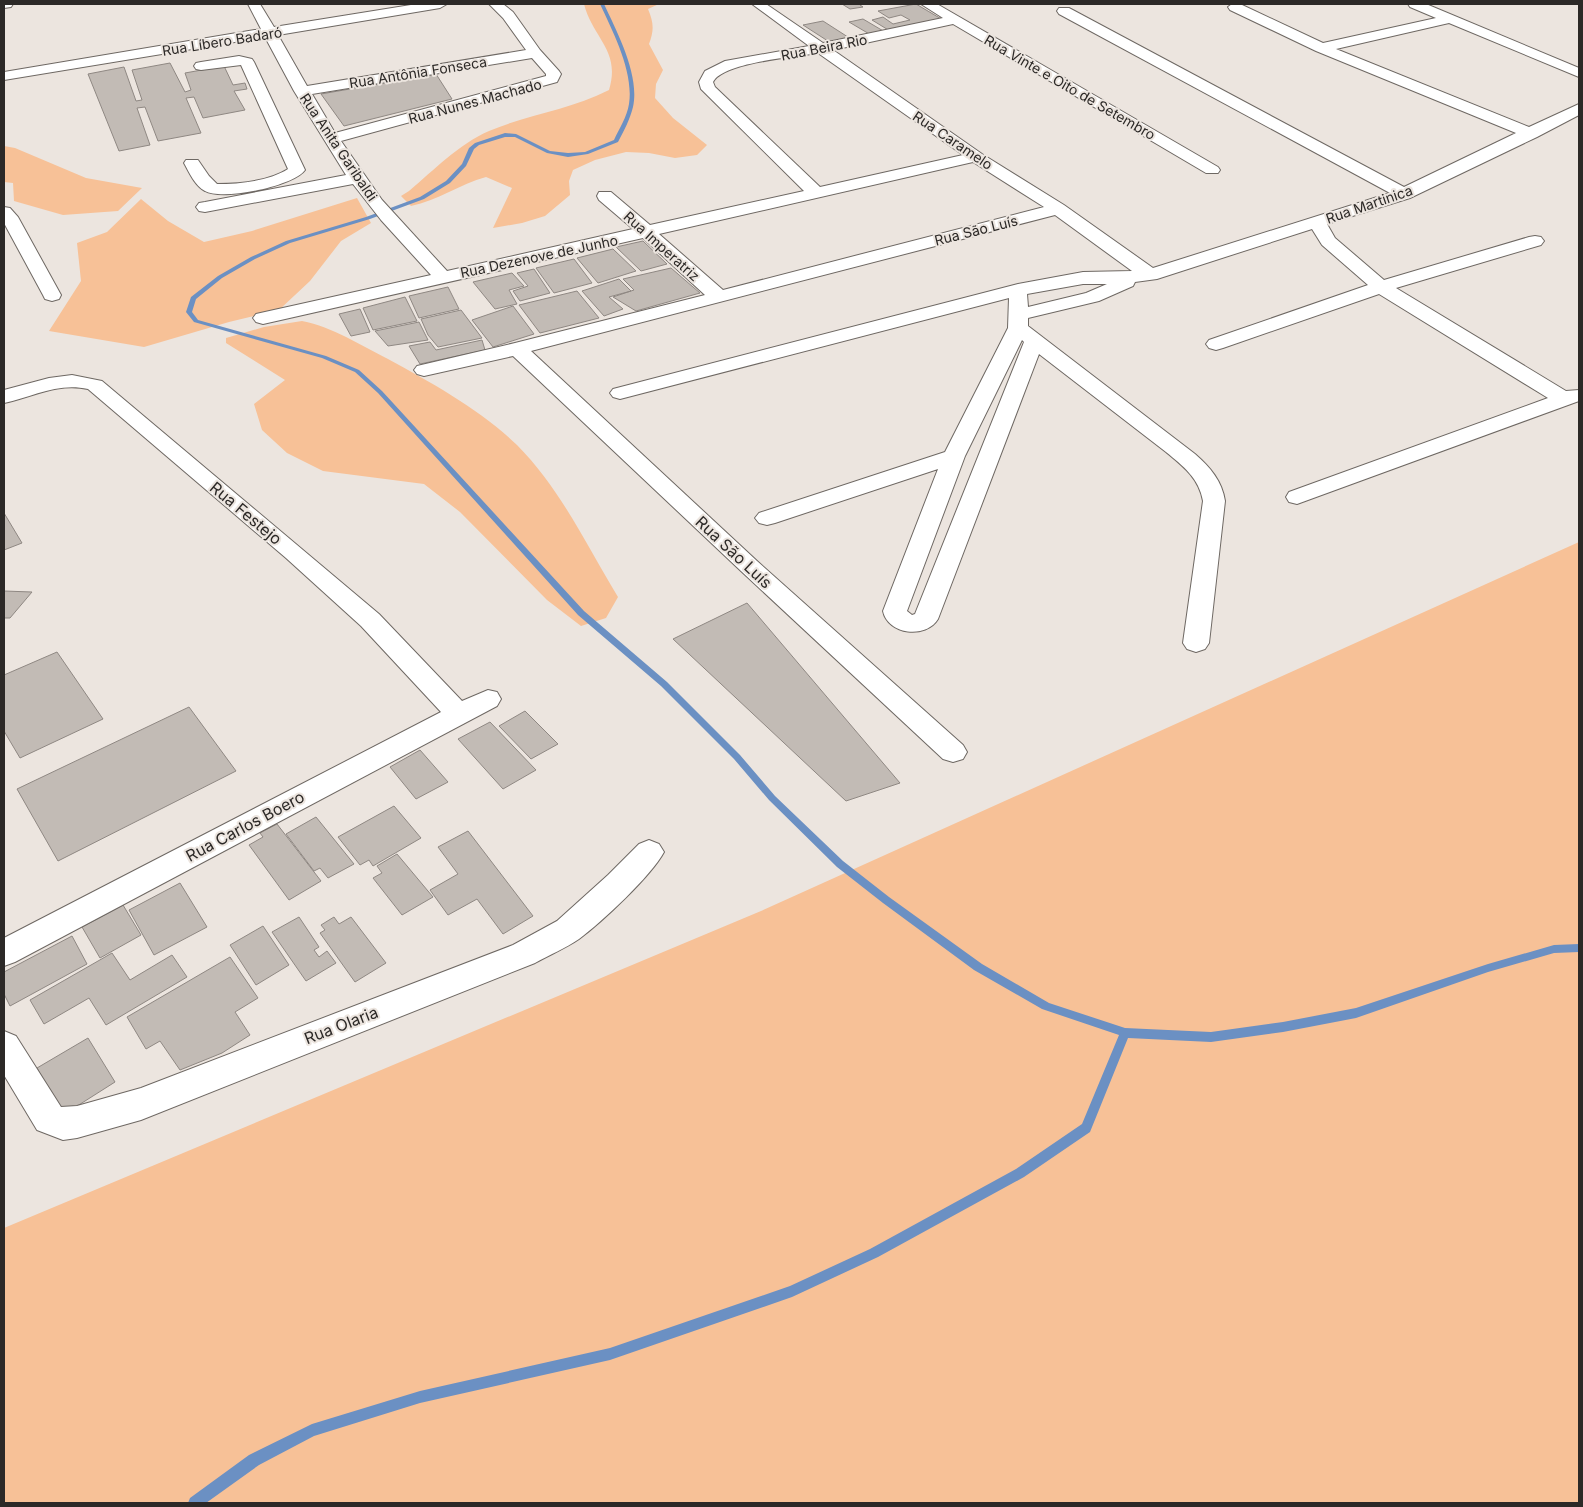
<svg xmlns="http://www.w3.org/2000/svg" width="1583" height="1507" viewBox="0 0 1583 1507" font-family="Inter,sans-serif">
<rect width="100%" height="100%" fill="#ece5df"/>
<path fill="#f7c197" d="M 584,4 L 659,4 L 648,9 C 654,23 654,31 649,44 L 663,70 L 656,84 L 655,98 L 673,118 L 707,145 L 697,155 L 675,158 L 649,153 L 626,152 L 595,160 L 573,170 L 569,181 L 570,195 L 545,216 L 522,223 L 493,228 L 512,188 L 486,177 C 460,184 437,201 411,206 L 401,196 L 409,191 C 434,170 459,144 489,131 C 529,114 570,110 609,90 C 621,50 593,39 584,4 Z
M 4,146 L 15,148 L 86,178 L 142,188 L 118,211 L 63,215 L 14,201 L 13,183 L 4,182 Z
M 357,198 L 371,223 L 341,241 L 310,281 L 279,310 L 229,322 L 144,347 L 49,331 L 81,281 L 77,243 L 107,232 L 141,199 L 168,221 L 204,242 L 252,231 Z
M 302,321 C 333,327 360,345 388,359 C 432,383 481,410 517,445 C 560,488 587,546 618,597 L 606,618 L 581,626 L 547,600 L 460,512 L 424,484 L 323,471 L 287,453 L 262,430 L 254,404 L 285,380 L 226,343 L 226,338 L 264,327 Z
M 1579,542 L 1579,1503 L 4,1503 L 4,1228 L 761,911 Z"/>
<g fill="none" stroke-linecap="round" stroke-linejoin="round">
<path fill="#6b90c3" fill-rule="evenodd" d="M 600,4 L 604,4 C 617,32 640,75 633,107 C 630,119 624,131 618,142 L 588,154 L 568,157 L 547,153 L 515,137 L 505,137 L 479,145 L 474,149 L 466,166 L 450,183 L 424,199 L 370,219 L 290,243 L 255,259 L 222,278 L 196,299 L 192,312 L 198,320 L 326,356 L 359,370 L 382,391 L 584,611 L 667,682 L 740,755 L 775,796 L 843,861 L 889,897 L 982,964 L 1049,1003 L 1125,1028 L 1211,1032 L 1283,1022 L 1356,1008 L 1488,964 L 1554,945 L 1579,944 L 1579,952 L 1554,953 L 1488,972 L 1356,1018 L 1283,1032 L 1211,1042 L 1128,1038 L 1090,1132 L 1024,1177 L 878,1257 L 792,1297 L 610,1360 L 420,1403 L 314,1436 L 259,1465 L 206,1503 L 188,1503 L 190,1498 L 249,1455 L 312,1424 L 420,1391 L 610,1348 L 790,1286 L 870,1249 L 1016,1169 L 1082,1124 L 1119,1035 L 1042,1009 L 974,970 L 883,903 L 837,867 L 769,800 L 734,759 L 661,686 L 578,615 L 378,393 L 355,372 L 322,358 L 194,322 L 186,312 L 191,297 L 218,276 L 251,257 L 286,241 L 366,217 L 420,197 L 446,181 L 462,164 L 469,148 L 475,143 L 505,133 L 516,134 L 550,151 L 568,153 L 585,152 L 614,140 C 619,129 627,117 629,104 C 634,72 613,32 600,4 Z"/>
</g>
<path fill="#c2bbb5" stroke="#8f8883" d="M 842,4 L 864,4 L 860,5 L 863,7 L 850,9 Z
M 916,4 L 943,20 L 890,31 L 872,20 L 883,17 L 893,24 L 910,20 L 901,15 L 889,18 L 878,11 Z
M 863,19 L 885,32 L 871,35 L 849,22 Z
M 823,21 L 851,39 L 831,43 L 803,25 Z
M 170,63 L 185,92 L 191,90 L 185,73 L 224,66 L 233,85 L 245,83 L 247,89 L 234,91 L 245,110 L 203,118 L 194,97 L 186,98 L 201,133 L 158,141 L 145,107 L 137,108 L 150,145 L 119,151 L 88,74 L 124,67 L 136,101 L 142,100 L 132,70 Z
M 436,74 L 452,99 L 344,126 L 321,94 Z
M 643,241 L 667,264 L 641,271 L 616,247 Z
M 613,249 L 636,271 L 598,283 L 577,258 Z
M 574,259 L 592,283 L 554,293 L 536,268 Z
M 671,268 L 700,293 L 636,311 L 613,297 L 634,290 L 623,279 Z
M 534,269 L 550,293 L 520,301 L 513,291 L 528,286 L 517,273 Z
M 512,273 L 524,286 L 509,290 L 517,304 L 495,309 L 473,282 Z
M 619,279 L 631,291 L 609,297 L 623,309 L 604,316 L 582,291 Z
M 448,287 L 459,309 L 419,318 L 409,296 Z
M 577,291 L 599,318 L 540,333 L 519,305 Z
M 405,297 L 417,321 L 373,330 L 363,308 Z
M 513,306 L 534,334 L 493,347 L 472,320 Z
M 360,309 L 370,332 L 351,336 L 339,314 Z
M 461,310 L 482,338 L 438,347 L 428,335 L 421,319 Z
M 419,322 L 428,340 L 388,346 L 375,331 Z
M 482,340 L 485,350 L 420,364 L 409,346 L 430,342 L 436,350 Z
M 4,513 L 22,543 L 4,550 Z
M 4,591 L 32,592 L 10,618 L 4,618 Z
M 747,603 L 900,783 L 846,801 L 673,639 Z
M 57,652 L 103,719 L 20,758 L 4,731 L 4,675 Z
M 189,707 L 236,771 L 58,861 L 17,789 Z
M 525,711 L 558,744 L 531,759 L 499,726 Z
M 490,722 L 536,770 L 503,789 L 458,739 Z
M 420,750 L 448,782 L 416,799 L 390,767 Z
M 394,806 L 421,838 L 373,866 L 369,860 L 360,865 L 338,837 Z
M 316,817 L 354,864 L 328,878 L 320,868 L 314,871 L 286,834 Z
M 277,824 L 321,881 L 289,900 L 249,845 L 263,837 L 260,833 Z
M 468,831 L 533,916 L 503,934 L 477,899 L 448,915 L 430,890 L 458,874 L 438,847 Z
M 397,854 L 433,897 L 402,915 L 373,878 L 382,873 L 377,866 Z
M 180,883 L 207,927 L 154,955 L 129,910 Z
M 123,905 L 141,935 L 100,958 L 82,927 Z
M 299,917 L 319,947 L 314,950 L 319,957 L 327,951 L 336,963 L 306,981 L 272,932 Z
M 334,917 L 339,924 L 351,917 L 386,963 L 355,982 L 320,933 L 325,930 L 321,925 Z
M 263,926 L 289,965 L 256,985 L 230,945 Z
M 72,936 L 87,964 L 10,1006 L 4,994 L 4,972 Z
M 112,953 L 130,980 L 172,955 L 187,977 L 106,1025 L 89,998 L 44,1024 L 30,1000 Z
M 230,957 L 258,998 L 235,1012 L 250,1035 L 222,1053 L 180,1070 L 160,1041 L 146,1049 L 127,1017 Z
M 88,1038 L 115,1082 L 63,1115 L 37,1068 Z"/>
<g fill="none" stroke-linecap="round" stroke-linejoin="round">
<defs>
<path id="minor" d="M 4,4 L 13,4 L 11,7 L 4,8 Z
M 248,4 L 260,4 L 274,27 L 417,4 L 447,4 L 440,8 L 278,35 L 307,86 L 526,50 L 503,18 L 489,4 L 503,4 L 513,12 L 540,50 L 559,71 L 561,74 L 557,82 L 341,141 L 382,200 L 447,271 L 633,229 L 599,200 L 597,196 L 599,192 L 611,192 L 650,225 L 804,191 L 701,89 L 699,82 L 705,71 L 725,61 L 809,46 L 752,4 L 766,4 L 823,43 L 943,18 L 921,4 L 937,4 L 1218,167 L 1220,170 L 1218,173 L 1206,173 L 953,24 L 833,50 L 982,154 L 1064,205 L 1153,268 L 1390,193 L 1059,14 L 1057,11 L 1059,8 L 1069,8 L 1404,187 L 1516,133 L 1316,51 L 1230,10 L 1228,7 L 1232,4 L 1240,4 L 1323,43 L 1436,18 L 1410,7 L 1408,4 L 1426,4 L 1579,68 L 1579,77 L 1449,23 L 1336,49 L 1529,127 L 1579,104 L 1579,115 L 1537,137 L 1410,198 L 1327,224 L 1335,238 L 1384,280 L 1529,237 L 1535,236 L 1541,237 L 1544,241 L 1541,245 L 1396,288 L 1566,391 L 1579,390 L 1579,401 L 1297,504 L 1289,502 L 1286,497 L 1289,492 L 1548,398 L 1379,294 L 1223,348 L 1216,350 L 1209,348 L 1206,344 L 1209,340 L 1368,285 L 1322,245 L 1312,229 L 1157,279 L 1135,282 L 1133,286 L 1099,301 L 1028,318 L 1028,326 L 1195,454 C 1210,467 1222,481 1225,501 L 1209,643 L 1205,649 L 1196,652 L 1187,649 L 1183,643 L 1203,501 C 1199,478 1183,466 1166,452 L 1039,354 L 938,619 C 926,639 888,635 883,611 L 938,469 L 775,523 L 767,525 L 759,523 L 755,518 L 759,513 L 945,452 L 1008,328 L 1009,298 L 620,399 L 613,397 L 610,393 L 613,389 L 1018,284 L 1083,272 L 1132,271 L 1055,215 L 531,351 L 757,561 L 963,745 L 967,752 L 963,759 L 953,762 L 943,759 L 741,571 L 513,356 L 424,376 L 417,374 L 414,370 L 417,366 L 515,343 L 705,295 L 643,238 L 263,324 L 256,322 L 253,318 L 256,314 L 431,275 L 381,220 L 353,184 L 205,212 L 199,211 L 196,207 L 199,203 L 205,202 L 346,175 L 294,91 L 265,37 L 4,80 L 4,72 L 261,29 ZM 818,53 L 963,155 L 820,187 L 715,87 L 713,82 C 723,62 796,57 818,53 ZM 532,58 L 546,74 L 546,76 L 335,133 L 312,94 ZM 973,162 L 1044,207 L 723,290 L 659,234 ZM 1083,284 L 1107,284 L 1086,293 L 1028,307 L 1027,294 ZM 1022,340 L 1024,342 L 915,614 L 912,615 L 907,611 L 965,456 Z
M 239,56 L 252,59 L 254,62 L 305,170 C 294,186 223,201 205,191 C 195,186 189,172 184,163 L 186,160 L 198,160 L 209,176 L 217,184 C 240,184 269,181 288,169 L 241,65 L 201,70 L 196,69 L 194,66 L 196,63 L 201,62 Z
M 4,207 L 10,208 L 18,217 L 61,295 L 59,299 L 52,301 L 45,299 L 43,295 L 4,223 Z
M 72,375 L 102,381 L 379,614 L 462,701 L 488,690 L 497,692 L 501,699 L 497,706 L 15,962 L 4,966 L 4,938 L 441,712 L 361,626 L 286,558 L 88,389 C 58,382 32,397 4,403 L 4,390 L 49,378 Z
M 649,840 L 659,844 L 664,852 C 651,876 602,922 579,939 C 566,948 549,955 535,963 L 141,1120 L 77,1138 L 63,1140 L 37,1130 L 4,1075 L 4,1031 L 16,1036 L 61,1107 L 77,1106 L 141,1088 L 513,945 L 557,921 L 608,875 L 639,844 Z"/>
</defs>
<use href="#minor" stroke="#6e6863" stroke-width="2"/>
<use href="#minor" fill="#fff" fill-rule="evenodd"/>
</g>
<g text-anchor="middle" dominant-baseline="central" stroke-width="4" stroke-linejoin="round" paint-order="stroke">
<g font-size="14" fill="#2c2927" stroke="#ece5df">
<text transform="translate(222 41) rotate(-9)">Rua Líbero Badaró</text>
<text transform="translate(824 47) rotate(-11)">Rua Beira Rio</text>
<text transform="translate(418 72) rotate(-9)">Rua Antônia Fonseca</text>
<text transform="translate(1070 87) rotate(30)">Rua Vinte e Oito de Setembro</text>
<text transform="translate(475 101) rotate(-15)">Rua Nunes Machado</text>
<text transform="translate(953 140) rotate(34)">Rua Caramelo</text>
<text transform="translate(339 147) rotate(56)">Rua Anita Garibaldi</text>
<text transform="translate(1369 204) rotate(-19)">Rua Martinica</text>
<text transform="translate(976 230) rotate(-14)">Rua São Luís</text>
<text transform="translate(662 246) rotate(42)">Rua Imperatriz</text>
<text transform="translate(539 256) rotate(-12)">Rua Dezenove de Junho</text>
</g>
<g font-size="16" fill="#2c2927" stroke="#ece5df">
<text transform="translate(246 513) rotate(40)">Rua Festejo</text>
<text transform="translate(734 552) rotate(43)">Rua São Luís</text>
<text transform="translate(245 826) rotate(-28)">Rua Carlos Boero</text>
<text transform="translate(341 1025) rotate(-21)">Rua Olaria</text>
</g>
</g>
<rect width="1583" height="1507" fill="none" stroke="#2c2927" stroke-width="10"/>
</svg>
